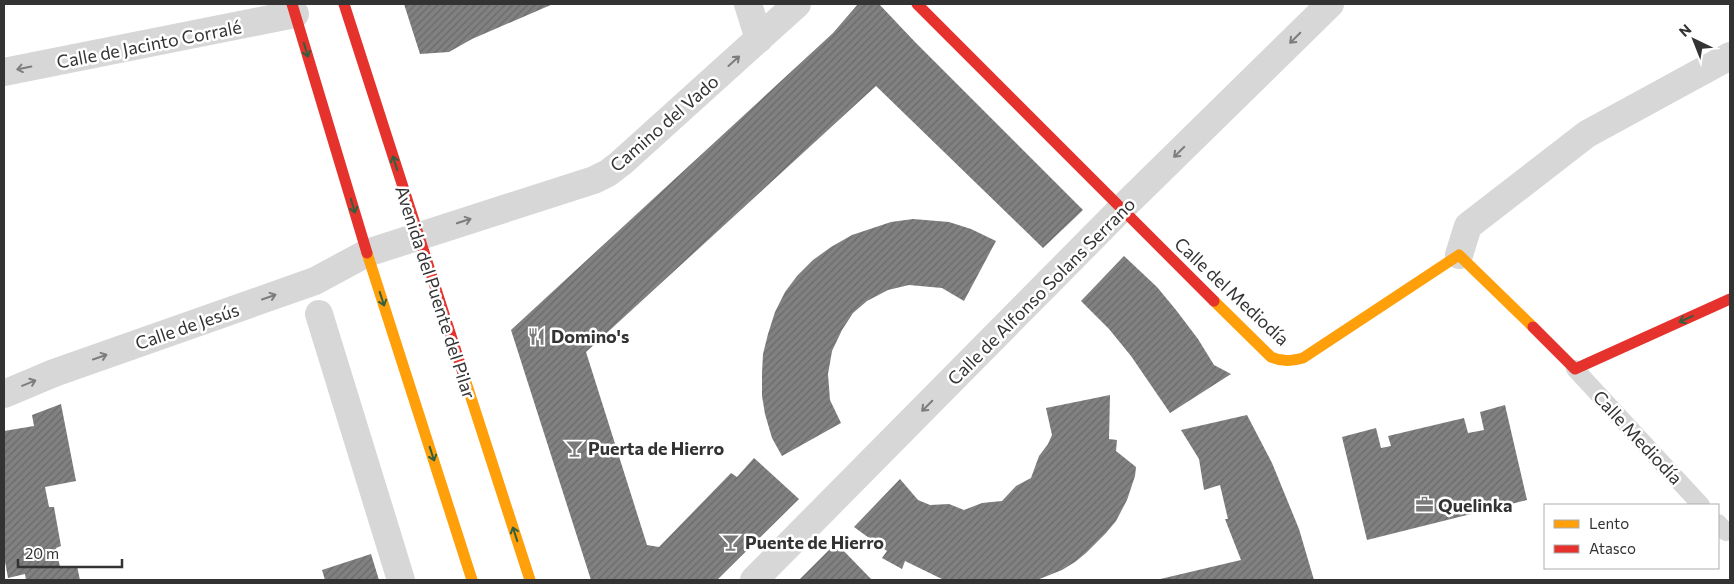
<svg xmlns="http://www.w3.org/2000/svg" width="1734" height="584" viewBox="0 0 1734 584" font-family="Commissioner,sans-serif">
<defs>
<pattern id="building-hatch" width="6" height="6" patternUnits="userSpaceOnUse" patternTransform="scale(1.25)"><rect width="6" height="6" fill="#818181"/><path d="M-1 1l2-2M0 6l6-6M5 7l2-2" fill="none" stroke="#6a6a6a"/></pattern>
</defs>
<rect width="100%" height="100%" fill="#fff"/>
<path fill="url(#building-hatch)" d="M 404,4 L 553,4 L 472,39 L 449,52 L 420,54 Z
M 858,4 L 879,4 L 915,42 L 1083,210 L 1043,248 L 876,86 L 586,352 L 647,545 L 659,547 L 731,473 L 737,477 L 754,458 L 799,499 L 717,580 L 591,580 L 511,330 L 833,33 Z
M 913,219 L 949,222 L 971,229 L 996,241 L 964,301 L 942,288 L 909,285 L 888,290 L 867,301 L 853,313 L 842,330 L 832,351 L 828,374 L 830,400 L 841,423 L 782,456 L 772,438 L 765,414 L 762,396 L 762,373 L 763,354 L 768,334 L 775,312 L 785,292 L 797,276 L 813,260 L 831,247 L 852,235 L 891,222 Z
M 1124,256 L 1157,287 L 1176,310 L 1198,339 L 1214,365 L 1231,374 L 1170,413 L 1131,356 L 1109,329 L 1081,301 Z
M 1110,395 L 1109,439 L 1117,440 L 1116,451 L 1136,467 L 1135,476 L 1127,500 L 1116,521 L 1106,533 L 1086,553 L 1075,562 L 1062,570 L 1037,580 L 944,580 L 905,561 L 902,569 L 882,558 L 887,551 L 854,527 L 900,479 L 918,500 L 930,505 L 949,504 L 964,510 L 982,503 L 1002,501 L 1016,486 L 1031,478 L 1039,456 L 1048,444 L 1052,435 L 1046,408 Z
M 61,404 L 76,481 L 45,487 L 49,507 L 54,507 L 61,546 L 56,548 L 60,567 L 77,566 L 80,580 L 26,580 L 25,574 L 8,578 L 4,556 L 4,431 L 34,426 L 32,415 Z
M 1505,405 L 1527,500 L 1367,540 L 1342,437 L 1376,428 L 1381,448 L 1391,446 L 1388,436 L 1464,418 L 1468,433 L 1484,430 L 1480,412 Z
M 1247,415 L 1272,463 L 1299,529 L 1314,580 L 1156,580 L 1241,560 L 1225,519 L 1228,519 L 1220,485 L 1204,490 L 1199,459 L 1181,430 Z
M 836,543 L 872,580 L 799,580 Z
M 371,554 L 379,580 L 325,580 L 322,570 Z"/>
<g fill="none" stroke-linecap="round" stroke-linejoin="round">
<path stroke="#d7d7d7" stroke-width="18" d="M 1575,369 L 1701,505
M 1718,523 L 1726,532"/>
<path stroke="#d7d7d7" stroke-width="28" d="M 748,4 L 759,39
M 4,72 L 295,14
M 1459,255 L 1468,226 L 1587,134 L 1730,56
M 319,314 L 401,580
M 4,394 L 54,373 L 315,281 L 367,253 L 594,180 L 608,173 L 621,163 L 797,4
M 754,580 L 1121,209 L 1330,4"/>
<path stroke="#ff9f0a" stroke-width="11" d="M 367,253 L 472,580
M 1214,301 L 1271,357 C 1282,362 1291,361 1303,358 L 1459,255 L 1533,327
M 463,373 L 530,580"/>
<path stroke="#e5322d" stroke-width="11" d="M 292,4 L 367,253
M 344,4 L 463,373
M 917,4 L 1214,301
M 1533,327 L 1575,369 L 1730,299"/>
</g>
<defs><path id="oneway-shaft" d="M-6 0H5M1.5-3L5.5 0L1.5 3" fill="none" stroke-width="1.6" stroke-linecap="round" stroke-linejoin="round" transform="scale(1.25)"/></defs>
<g stroke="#7d7d7d">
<use href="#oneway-shaft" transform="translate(1295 38) rotate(135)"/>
<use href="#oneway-shaft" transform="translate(734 61) rotate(-42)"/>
<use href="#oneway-shaft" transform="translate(24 68) rotate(169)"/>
<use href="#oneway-shaft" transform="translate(1179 152) rotate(135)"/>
<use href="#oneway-shaft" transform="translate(464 221) rotate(-18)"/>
<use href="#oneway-shaft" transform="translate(269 297) rotate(-19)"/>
<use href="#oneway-shaft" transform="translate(100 357) rotate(-19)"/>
<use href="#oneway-shaft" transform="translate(29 383) rotate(-22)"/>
<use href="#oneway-shaft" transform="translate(927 406) rotate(135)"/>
</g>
<g stroke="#32603f">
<use href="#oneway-shaft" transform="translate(306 50) rotate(73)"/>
<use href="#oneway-shaft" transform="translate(395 163) rotate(-108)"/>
<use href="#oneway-shaft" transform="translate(353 206) rotate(73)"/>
<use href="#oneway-shaft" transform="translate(382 299) rotate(72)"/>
<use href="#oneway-shaft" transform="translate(1686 319) rotate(156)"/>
<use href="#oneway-shaft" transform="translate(432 454) rotate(72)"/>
<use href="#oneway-shaft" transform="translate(515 534) rotate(-108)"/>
</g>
<defs>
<symbol id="restaurant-bare" viewBox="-9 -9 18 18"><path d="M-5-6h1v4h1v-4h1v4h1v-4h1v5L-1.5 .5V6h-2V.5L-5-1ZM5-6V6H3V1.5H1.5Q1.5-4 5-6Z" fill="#7a7a7a" stroke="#fff" stroke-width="2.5" paint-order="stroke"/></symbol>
<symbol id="bar-bare" viewBox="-9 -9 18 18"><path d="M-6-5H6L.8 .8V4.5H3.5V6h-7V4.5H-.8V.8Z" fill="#7a7a7a" stroke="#fff" stroke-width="2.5" paint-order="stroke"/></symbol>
<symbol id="office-bare" viewBox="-9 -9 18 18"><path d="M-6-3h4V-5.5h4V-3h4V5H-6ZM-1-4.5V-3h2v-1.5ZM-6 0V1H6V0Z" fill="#7a7a7a" stroke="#fff" stroke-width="2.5" paint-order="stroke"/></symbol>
</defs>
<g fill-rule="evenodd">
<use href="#restaurant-bare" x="524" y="324" width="25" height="25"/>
<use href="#bar-bare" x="562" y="436" width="25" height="25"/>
<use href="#office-bare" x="1412" y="492" width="25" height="25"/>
<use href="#bar-bare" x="718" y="530" width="25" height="25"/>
</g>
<g text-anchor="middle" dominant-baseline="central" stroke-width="5" stroke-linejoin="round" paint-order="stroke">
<g font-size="18" fill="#333" stroke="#fff">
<text transform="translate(149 44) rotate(-11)">Calle de Jacinto Corralé</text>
<text transform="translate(664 123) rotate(-41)">Camino del Vado</text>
<text transform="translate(1041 291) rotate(-45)">Calle de Alfonso Solans Serrano</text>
<text transform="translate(1232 291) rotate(43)">Calle del Mediodía</text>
<text transform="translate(436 292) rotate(72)">Avenida del Puente del Pilar</text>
<text transform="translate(187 326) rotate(-19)">Calle de Jesús</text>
<text transform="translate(1638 437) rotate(47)">Calle Mediodía</text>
</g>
<g font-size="18" font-weight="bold" fill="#333" stroke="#fff" text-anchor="start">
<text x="551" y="336">Domino's</text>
<text x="588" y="448">Puerta de Hierro</text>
<text x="1438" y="505">Quelinka</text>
<text x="745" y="542">Puente de Hierro</text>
</g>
</g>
<rect width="1734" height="584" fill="none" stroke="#333333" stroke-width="10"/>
<rect x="1544" y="504" width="175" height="65" fill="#ffffff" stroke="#adadad"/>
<rect x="1554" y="520" width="25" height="8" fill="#ff9f0a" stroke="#adadad"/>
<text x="1589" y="529" font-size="15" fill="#333333">Lento</text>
<rect x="1554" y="545" width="25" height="8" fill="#e5322d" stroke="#adadad"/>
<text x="1589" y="554" font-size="15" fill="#333333">Atasco</text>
<g transform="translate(1694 40) rotate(317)" stroke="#ffffff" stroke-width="4" paint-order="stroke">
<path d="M0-4L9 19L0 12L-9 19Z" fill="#333333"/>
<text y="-8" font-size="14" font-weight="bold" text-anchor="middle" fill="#333333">N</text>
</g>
<path d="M18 559v8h104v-8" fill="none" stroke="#333333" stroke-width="2.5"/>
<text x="25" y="559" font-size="15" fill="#333333" stroke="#ffffff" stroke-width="4" paint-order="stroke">20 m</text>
</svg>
